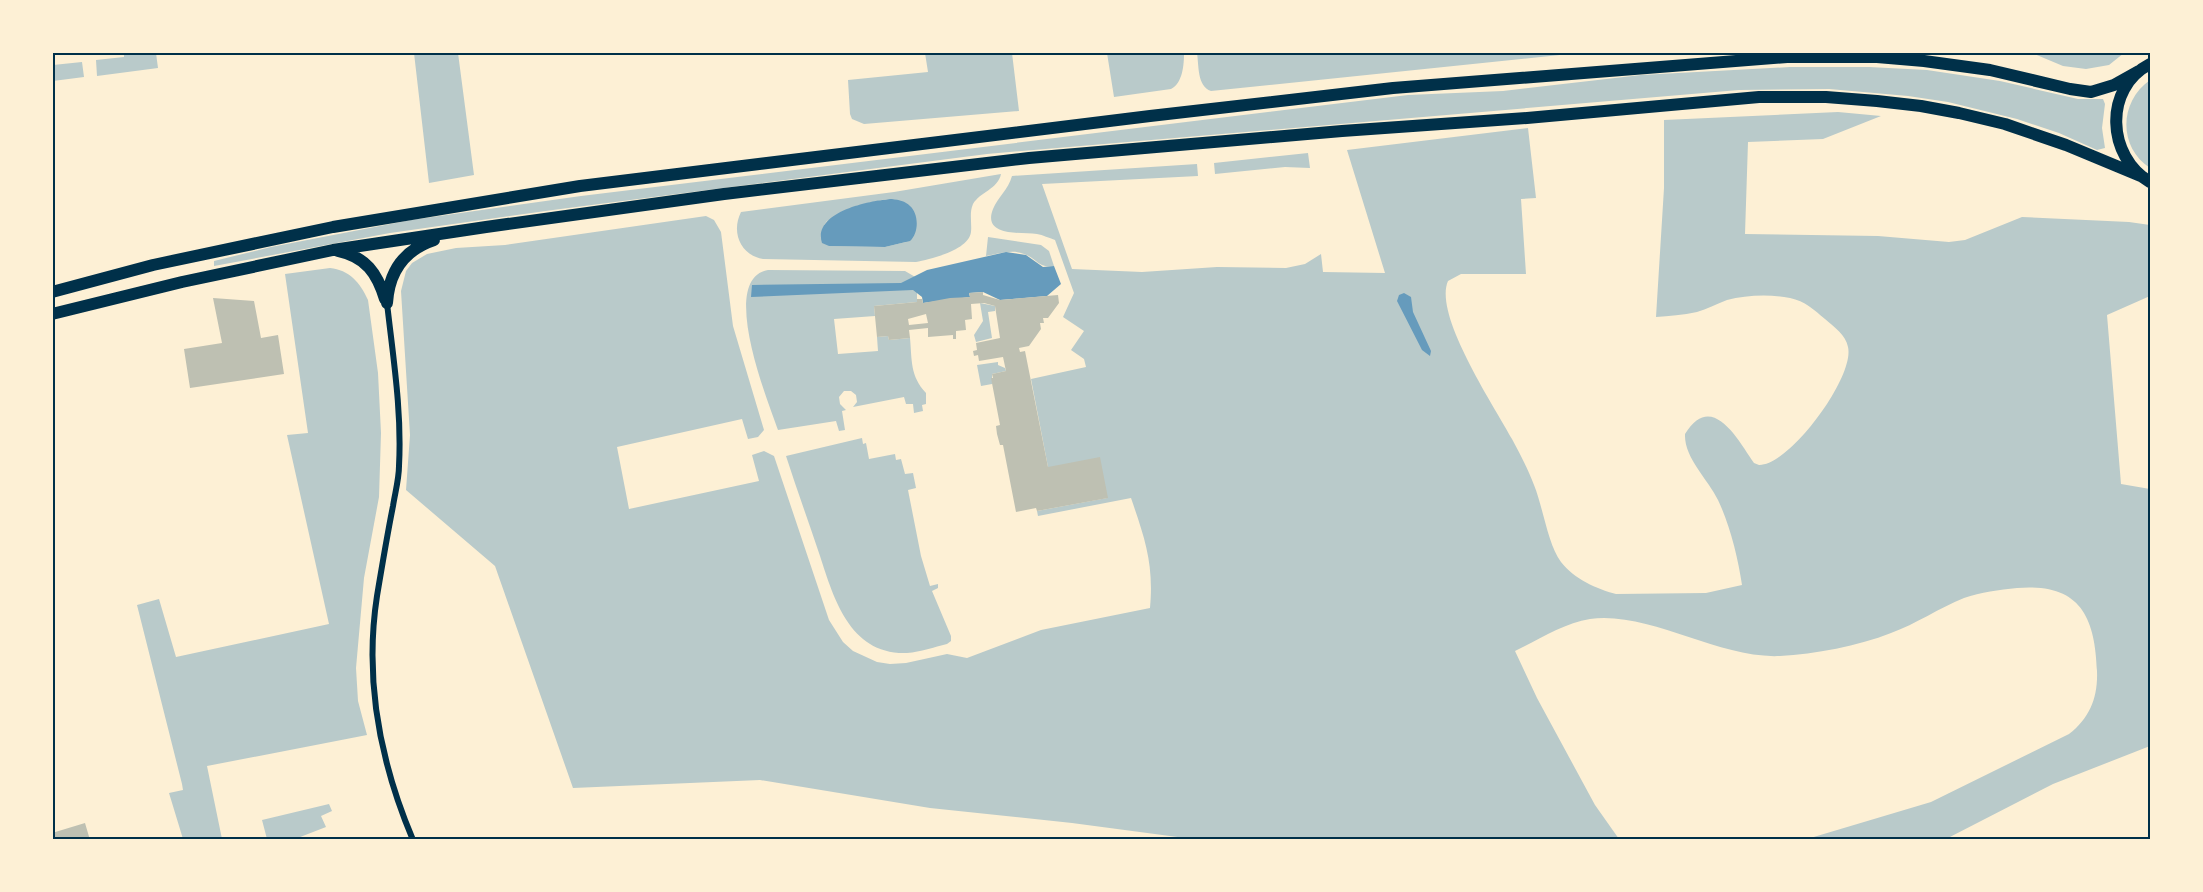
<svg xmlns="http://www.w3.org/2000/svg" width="2203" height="892" viewBox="0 0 2203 892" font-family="Montserrat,sans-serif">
<rect width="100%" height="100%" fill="#fdf0d5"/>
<path fill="#b9caca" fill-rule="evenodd" d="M 124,53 L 156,53 L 158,68 L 97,76 L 96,60 L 124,57 Z
M 414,53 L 458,53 L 474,175 L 429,183 Z
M 925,53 L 1012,53 L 1019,111 L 864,124 L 852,119 L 850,114 L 848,80 L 928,72 Z
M 1107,53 L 1184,53 C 1184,64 1183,83 1171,89 L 1114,97 Z
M 1197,53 L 1197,52 L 1579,53 L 1211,91 C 1197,86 1199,66 1197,53 Z
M 2032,53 L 2124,52 L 2124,53 L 2109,65 L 2086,69 L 2063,66 Z
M 52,62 L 53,65 L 82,62 L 84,77 L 53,81 Z
M 1790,67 L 1869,67 L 1927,70 L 2000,81 L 2078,99 L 2103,99 L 2105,104 L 2102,128 L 2105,148 L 2097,150 L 2059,133 L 2017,119 L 1948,102 L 1908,96 L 1829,89 L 1739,90 L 987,154 L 553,210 L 390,233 L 214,266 L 214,261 L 271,247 L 411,220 L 581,196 L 1408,95 L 1503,91 L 1641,75 Z
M 2150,80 L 2150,168 C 2118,147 2119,102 2150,80 Z
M 1838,112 L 1881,116 L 1823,139 L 1748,142 L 1745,234 L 1878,236 L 1949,242 L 1965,240 L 2022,217 L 2129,222 L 2150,225 L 2150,296 L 2107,315 L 2121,484 L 2150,489 L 2150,746 L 2053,784 L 1946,839 L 1807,839 L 1931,802 L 2069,734 C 2090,718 2098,697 2097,671 C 2095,615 2079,583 2017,588 C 1999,590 1981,592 1964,598 C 1939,608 1916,624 1891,633 C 1858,646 1815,654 1780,656 C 1718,659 1650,611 1590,619 C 1564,623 1538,640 1515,651 L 1537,698 L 1595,805 L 1619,839 L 1200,840 L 1072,823 L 930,808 L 760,780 L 573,788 L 495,566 L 406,490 L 410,435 L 401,291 L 406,271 L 412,263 L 427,254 L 456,248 L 505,245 L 706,216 L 714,220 L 721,232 L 733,326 L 764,430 L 758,437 L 748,439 L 742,419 L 617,447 L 629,509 L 759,481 L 752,455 L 764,451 L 774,456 L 829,620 L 843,642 L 853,651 L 877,662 L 890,664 L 906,663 L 947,654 L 967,658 L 1041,630 L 1150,608 C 1154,564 1145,539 1131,498 L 1038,516 L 1037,511 L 1107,498 L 1048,467 L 1031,379 L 1086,367 L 1084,359 L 1071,350 L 1084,331 L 1063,317 L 1074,293 L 1055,240 C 1049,238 1043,235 1037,234 C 1021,232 982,237 993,209 C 998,197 1008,190 1012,176 L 1197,164 L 1198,176 L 1042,184 L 1072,269 L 1142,272 L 1217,267 L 1286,268 L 1305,264 L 1321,254 L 1323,272 L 1385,273 L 1347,150 L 1528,128 L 1536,198 L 1521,199 L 1526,274 L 1461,274 L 1448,281 C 1433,315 1495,407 1512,439 C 1520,454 1528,469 1534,485 C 1543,507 1548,545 1561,562 C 1574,579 1597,589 1616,594 L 1706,593 L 1742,585 C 1738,558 1730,525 1718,500 C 1708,479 1684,458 1685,434 C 1712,390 1738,440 1754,463 L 1759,465 C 1789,466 1855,377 1848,347 C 1846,335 1834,327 1825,319 C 1814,310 1805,301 1790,298 C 1770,294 1746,295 1727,300 C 1716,304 1707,309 1697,312 C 1683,315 1669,316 1656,317 L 1664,188 L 1664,120 Z
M 1308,153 L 1310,168 L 1285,167 L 1215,174 L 1214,163 Z
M 1001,174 C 998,189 980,192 973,204 C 969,213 972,223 971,232 C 969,250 931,259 916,262 L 763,259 C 740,255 731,232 741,212 L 894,192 ZM 886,199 L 902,201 L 906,242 L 885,247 L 829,246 L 824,225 L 827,221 L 856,206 Z
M 988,237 L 1041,245 L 1049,251 L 1054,266 C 1037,268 1038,259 1024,254 C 1012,249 998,254 986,256 Z
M 330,268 C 349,270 360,282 368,300 L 378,373 L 381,433 L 379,497 L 364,578 L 356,668 L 358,701 L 367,735 L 207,766 L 222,839 L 183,839 L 169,793 L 183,790 L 182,784 L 137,605 L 159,599 L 176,657 L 329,624 L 287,435 L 308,433 L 285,274 Z
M 768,270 L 905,271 L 917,278 L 917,302 L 874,306 L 875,316 L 834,319 L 838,354 L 878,351 L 877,337 L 888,336 L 889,340 L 910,338 C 912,360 910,376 926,393 L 926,404 L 922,405 L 923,411 L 914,413 L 913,404 L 906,404 L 904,397 L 853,407 L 857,402 L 856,395 L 851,391 L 844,391 L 839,397 L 840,404 L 846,410 L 842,411 L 845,430 L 839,431 L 836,421 L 778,430 C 768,401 718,279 768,270 Z
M 980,303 L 995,306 L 995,311 L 988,312 L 992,338 L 976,342 L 974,335 L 983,321 Z
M 998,362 L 998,365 L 1005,368 L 1006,371 L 992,374 L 992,384 L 981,386 L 977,365 Z
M 862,438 L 863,444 L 866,443 L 869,459 L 895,454 L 896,460 L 901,459 L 905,474 L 913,473 L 916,488 L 908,490 L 921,556 L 930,586 L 938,584 L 938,588 L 932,591 L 951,636 L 951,641 L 947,644 C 934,647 921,652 907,653 C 850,655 834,599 820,556 C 809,523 797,490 786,456 Z
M 329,804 L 332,811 L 321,816 L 326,827 L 295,839 L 267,839 L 262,820 Z"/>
<path fill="#669bbc" d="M 892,199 C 899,200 905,201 910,206 C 919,214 919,233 910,241 L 885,247 L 829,246 L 822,243 C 812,212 871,200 892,199 Z
M 1006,252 L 1026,255 L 1043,267 L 1054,266 L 1061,284 L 1047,296 L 1000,300 L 983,292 L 969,293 L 970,297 L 923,303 L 922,297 L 913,290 L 751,297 L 752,285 L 901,283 L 927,270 Z
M 1404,293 L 1411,297 L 1413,312 L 1431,351 L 1430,356 L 1422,350 L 1397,301 L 1399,295 Z"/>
<path fill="#bec0b2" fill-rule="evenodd" d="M 983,292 L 983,295 L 1000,300 L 1058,295 L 1059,303 L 1048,318 L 1043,318 L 1044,323 L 1040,323 L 1041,329 L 1029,346 L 1019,348 L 1020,352 L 1025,351 L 1048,467 L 1100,457 L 1108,498 L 1037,511 L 1036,508 L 1016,512 L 1003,445 L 1000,445 L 997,434 L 996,426 L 1000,425 L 991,378 L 993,378 L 992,374 L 1006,371 L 1003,357 L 979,361 L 978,355 L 974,356 L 973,351 L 977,350 L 976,343 L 1000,338 L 995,306 L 984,303 L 971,304 L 972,319 L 965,320 L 966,330 L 956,331 L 956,339 L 953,339 L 953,335 L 928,337 L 928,328 L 909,330 L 910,338 L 889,340 L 888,336 L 877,337 L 874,306 L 917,302 L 917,299 L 922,299 L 923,303 L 950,298 L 970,297 L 969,293 ZM 926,314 L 928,323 L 909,325 L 908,319 Z
M 213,298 L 254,301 L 261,338 L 278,335 L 284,374 L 190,388 L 184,349 L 222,343 Z
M 85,823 L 90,840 L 52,840 L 52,833 Z"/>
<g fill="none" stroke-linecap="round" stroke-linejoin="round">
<path stroke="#003049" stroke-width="6" d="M 387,303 C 393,357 402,411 399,466 C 399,479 395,493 393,506 C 387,536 382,566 377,596 C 364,680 380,762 413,840"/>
<path stroke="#003049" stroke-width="12" d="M 2150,64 C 2103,88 2107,157 2150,182
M 338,251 C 366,257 377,273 385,299
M 52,292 L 153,265 L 333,227 L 580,186 L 1150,116 L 1393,88 L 1787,57 L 1877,57 L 1924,61 L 1990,70 L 2070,89 L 2091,92 L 2114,85 L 2139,71
M 387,303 C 389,271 404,250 434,240
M 52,314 L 182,282 L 333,250 L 486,227 L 724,194 L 1029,158 L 1342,131 L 1527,118 L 1759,97 L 1826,97 L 1877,101 L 1921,106 L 1959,113 L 2005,124 L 2066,145 L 2143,177"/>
</g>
<rect width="2203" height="892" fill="none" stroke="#fdf0d5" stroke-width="108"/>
<rect x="54" y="54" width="2095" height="784" fill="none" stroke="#003049" stroke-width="2"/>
</svg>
